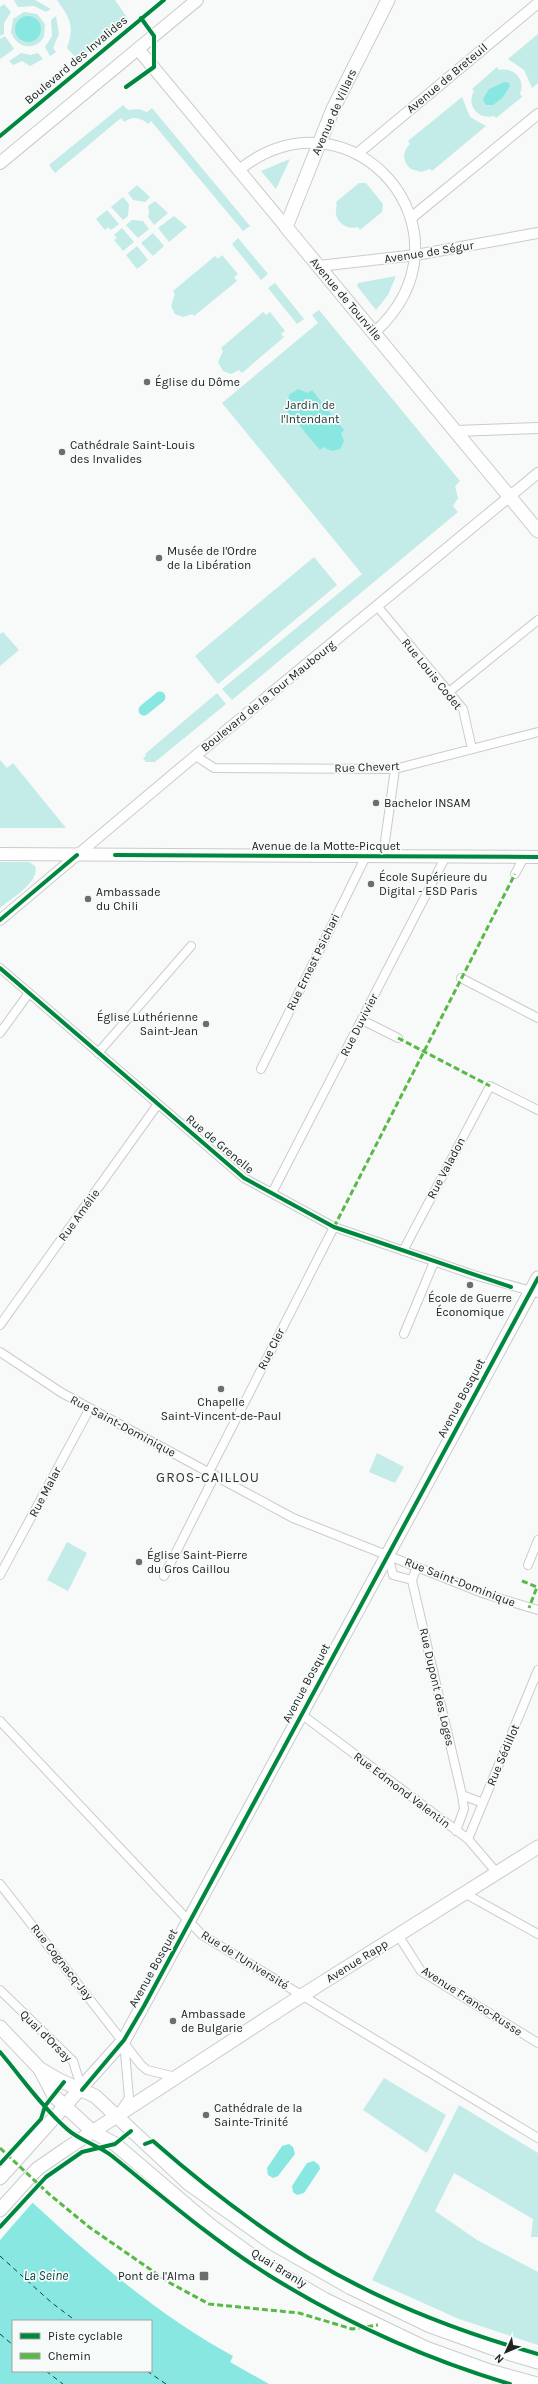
<svg xmlns="http://www.w3.org/2000/svg" width="538" height="2384" viewBox="0 0 538 2384" font-family="Karla,sans-serif">
<rect width="100%" height="100%" fill="#f7faf9"/>
<path fill="#c3ebe7" fill-rule="evenodd" d="M 14,0 L 35,0 L 51,9 L 46,12 L 34,6 L 18,7 Z
M 57,0 L 115,0 L 128,19 L 78,60 L 67,48 C 75,25 70,19 57,0 Z
M 4,4 L 11,12 L 4,23 L 4,34 L 0,36 L 0,7 Z
M 24,12 L 37,14 L 45,24 L 44,37 C 35,52 16,48 11,32 L 13,19 ZM 27,16 L 23,42 L 17,36 L 16,23 Z
M 56,16 L 59,34 L 53,48 L 56,52 L 50,56 L 45,47 L 52,36 L 51,20 Z
M 538,34 L 538,83 L 532,88 L 524,70 L 508,59 Z
M 5,36 L 14,49 L 0,59 L 0,39 Z
M 21,53 L 30,55 L 38,53 L 43,59 L 30,66 L 22,61 L 13,65 L 9,61 Z
M 497,67 L 499,70 C 514,67 526,80 520,94 L 522,97 L 496,118 L 494,116 C 478,120 466,106 474,91 L 472,89 Z
M 462,97 L 470,117 L 486,126 L 432,171 L 430,169 L 421,172 L 411,169 C 402,162 402,152 410,144 L 408,141 Z
M 123,105 L 128,110 L 139,109 L 147,112 L 152,108 L 250,226 L 243,231 L 151,121 L 148,124 C 140,117 133,116 124,122 L 121,118 L 55,173 L 49,165 Z
M 290,159 L 276,189 L 261,171 Z
M 359,183 L 366,183 L 383,204 L 382,212 L 360,230 L 358,227 C 348,230 338,224 336,214 C 335,209 338,206 336,202 Z
M 137,185 L 150,197 L 145,202 L 133,200 L 128,193 Z
M 123,197 L 129,204 L 128,216 L 123,220 L 111,207 Z
M 155,201 L 168,213 L 154,225 L 148,217 L 149,212 L 148,206 Z
M 107,210 L 119,224 L 111,230 L 108,227 L 105,230 L 96,219 Z
M 174,216 L 187,227 L 169,242 L 158,228 Z
M 132,220 L 143,221 L 149,229 L 138,238 L 126,225 Z
M 122,228 L 134,242 L 123,251 L 114,240 L 117,238 L 114,235 Z
M 153,233 L 164,246 L 153,256 L 141,243 Z
M 238,238 L 268,274 L 261,280 L 232,244 Z
M 137,246 L 148,260 L 137,269 L 126,255 Z
M 222,255 L 238,274 L 234,277 L 237,281 L 194,316 L 192,314 L 183,317 L 175,314 L 171,306 L 175,294 L 173,291 L 215,256 L 218,259 Z
M 396,276 L 388,295 L 376,310 L 357,286 L 358,283 Z
M 275,283 L 304,319 L 297,324 L 268,288 Z
M 319,310 L 460,481 L 455,486 L 458,498 L 453,506 L 458,512 L 232,700 L 222,689 L 362,574 L 222,403 L 318,323 L 312,315 Z
M 263,312 L 266,315 L 270,312 L 285,331 L 281,334 L 284,337 L 242,373 L 239,370 L 231,374 L 223,371 L 218,362 L 223,351 L 221,348 Z
M 314,557 L 337,585 L 218,684 L 195,656 Z
M 3,632 L 19,650 L 0,666 L 0,634 Z
M 217,693 L 226,704 L 155,762 L 146,762 L 143,758 L 146,756 L 145,754 Z
M 0,760 L 7,768 L 13,763 L 66,828 L 0,828 Z
M 0,862 L 29,862 L 35,866 C 41,881 11,899 0,908 Z
M 377,1453 L 404,1467 L 395,1483 L 369,1472 Z
M 67,1542 L 87,1553 L 68,1591 L 47,1580 Z
M 384,2078 L 446,2115 L 427,2153 L 363,2110 Z
M 459,2105 L 538,2153 L 538,2237 L 531,2237 L 533,2219 L 454,2173 L 435,2211 L 477,2240 L 538,2272 L 538,2345 L 459,2319 L 372,2280 Z"/>
<path fill="#88e7e0" fill-rule="evenodd" d="M15 29a13 13 0 1 1 26 0a13 13 0 1 1-26 0Z
M 505,82 L 509,83 L 510,86 L 503,97 L 493,105 L 486,105 L 483,99 L 489,89 Z
M 298,389 L 308,393 L 312,390 L 344,430 L 341,433 L 344,441 L 340,449 L 332,451 L 323,447 L 320,450 L 287,411 L 291,408 L 288,401 L 289,395 Z
M 289,2144 L 293,2147 L 295,2154 L 278,2176 L 273,2178 L 268,2175 L 267,2168 L 282,2146 Z
M 314,2161 L 319,2165 L 320,2169 L 304,2193 L 297,2195 L 293,2192 L 292,2186 L 307,2163 Z
M 0,2172 C 72,2240 145,2308 233,2356 L 230,2362 L 269,2384 L 0,2384 ZM 13,2321 L 151,2321 L 151,2371 L 13,2371 Z"/>
<path fill="#f7faf9" d="M 0,2170 L 34,2201 L 0,2240 Z"/>
<g fill="none" stroke-linecap="round" stroke-linejoin="round">
<path stroke="#88e7e0" stroke-width="11" d="M 144,710 L 160,697"/>
<path stroke="#064642" stroke-width="1" stroke-dasharray="5 4" stroke-linecap="butt" d="M 0,2256 L 52,2303 L 76,2321
M 0,2334 L 13,2345
M 46,2371 L 63,2384
M 147,2371 L 166,2384"/>
<defs>
<path id="minor" d="M 377,606 L 463,709 L 472,749
M 449,692 L 538,620
M 196,756 L 214,768 L 395,769 L 538,732
M 383,856 L 395,769
M 515,874 L 524,857
M 0,968 L 244,1178 L 334,1227 L 474,1275 L 538,1293
M 461,978 L 538,1018
M 362,1020 L 398,1038
M 0,1033 L 29,993
M 98,1053 L 191,946
M 261,1069 L 366,856
M 272,1193 L 446,856
M 403,1251 L 490,1086 L 538,1110
M 0,1325 L 158,1104
M 404,1334 L 434,1262
M 0,1352 L 62,1393 L 293,1518 L 485,1594 L 538,1610
M 209,1472 L 334,1227
M 388,1555 L 393,1575 L 412,1580
M 528,1565 L 538,1540
M 417,1567 L 412,1580 L 413,1585 L 462,1795 L 464,1809 L 456,1831
M 0,1575 L 90,1408
M 164,1576 L 215,1475
M 301,1714 L 468,1839 L 497,1873
M 0,1721 L 202,1935 L 538,2138
M 462,1795 L 483,1803
M 468,1839 L 538,1670
M 0,1884 L 141,2065 L 147,2070 L 176,2077
M 464,1893 L 538,1934
M 398,1935 L 421,1971 L 538,2043
M 0,1990 L 73,2061 L 82,2090
M 120,2111 L 129,2098 L 124,2041"/>
<path id="tertiary" d="M 357,154 L 538,3
M 239,170 C 351,80 484,233 374,333
M 411,218 L 538,114
M 319,266 L 416,255 L 538,233
M 456,431 L 538,428
M 0,920 L 183,766 L 538,473"/>
<path id="secondary" d="M 138,49 L 286,227
M 0,163 L 197,0
M 0,854 L 538,857"/>
<path id="primary" d="M 388,0 L 333,109 L 286,227 L 538,531
M 0,2027 L 40,2069 L 59,2080 L 95,2096 L 189,2184 L 272,2243 L 351,2288 L 430,2326 L 497,2350 L 538,2362
M 40,2069 L 54,2096 L 93,2132 L 115,2144 L 210,2225 L 265,2265 L 324,2299 L 426,2348 L 490,2371 L 537,2384
M 0,2178 L 124,2040 L 538,1278
M 0,2210 L 37,2169 L 66,2149 L 287,2005 L 538,1847"/>
</defs>
<use href="#minor" stroke="#cacccb" stroke-width="10"/>
<use href="#tertiary" stroke="#cacccb" stroke-width="12"/>
<use href="#secondary" stroke="#cacccb" stroke-width="14"/>
<use href="#primary" stroke="#cacccb" stroke-width="15"/>
<use href="#minor" stroke="#fefefe" stroke-width="8"/>
<use href="#tertiary" stroke="#fefefe" stroke-width="10"/>
<use href="#secondary" stroke="#fefefe" stroke-width="12"/>
<use href="#primary" stroke="#fefefe" stroke-width="13"/>
<path stroke="#58b947" stroke-width="3" stroke-dasharray="6 3" stroke-linecap="butt" d="M 398,1038 L 490,1086
M 334,1227 L 515,874
M 522,1581 L 537,1587 L 529,1608
M 0,2148 L 49,2194 L 89,2227 L 170,2283 L 209,2304 L 299,2313 L 352,2329 L 378,2325"/>
<defs>
<path id="cycleway" d="M 126,87 L 154,67 L 154,36 L 141,18
M 0,136 L 164,0
M 115,855 L 538,857
M 0,920 L 77,855
M 0,968 L 244,1178 L 334,1227 L 511,1287
M 0,2052 C 22,2078 42,2107 67,2129 C 80,2141 98,2145 112,2156 C 163,2197 214,2241 270,2276 C 344,2322 426,2359 510,2384
M 82,2090 L 124,2040 L 144,2006 L 538,1278
M 145,2144 L 153,2141 C 202,2184 253,2224 310,2259 C 380,2301 459,2332 538,2354
M 0,2164 L 41,2119 L 45,2106 L 64,2082
M 0,2227 L 46,2177 L 82,2152 L 115,2144 L 131,2131"/>
</defs>
<use href="#cycleway" stroke="#f6fbfa" stroke-width="6"/>
<use href="#cycleway" stroke="#00873e" stroke-width="4"/>
</g>
<g fill="#6c6e6d" stroke="#f6fbfa" stroke-width="1.5">
<circle cx="147" cy="382" r="4"/>
<circle cx="62" cy="452" r="4"/>
<circle cx="159" cy="558" r="4"/>
<circle cx="376" cy="803" r="4"/>
<circle cx="371" cy="884" r="4"/>
<circle cx="88" cy="899" r="4"/>
<circle cx="206" cy="1024" r="4"/>
<circle cx="470" cy="1285" r="4"/>
<circle cx="221" cy="1389" r="4"/>
<circle cx="139" cy="1562" r="4"/>
<circle cx="173" cy="2021" r="4"/>
<circle cx="206" cy="2115" r="4"/>
<rect x="199" y="2271" width="10" height="10" rx="2"/>
</g>
<g text-anchor="middle" dominant-baseline="central" stroke-width="3.5" stroke-linejoin="round" paint-order="stroke">
<g font-size="12" fill="#212222" stroke="#f6fbfa">
<text transform="translate(76 60) rotate(-40)">Boulevard des Invalides</text>
<text transform="translate(447 78) rotate(-40)">Avenue de Breteuil</text>
<text transform="translate(334 112) rotate(-66)">Avenue de Villars</text>
<text transform="translate(429 252) rotate(-9)">Avenue de Ségur</text>
<text transform="translate(346 299) rotate(50)">Avenue de Tourville</text>
<text transform="translate(432 674) rotate(51)">Rue Louis Codet</text>
<text transform="translate(268 696) rotate(-39)">Boulevard de la Tour Maubourg</text>
<text transform="translate(367 767) rotate(-2)">Rue Chevert</text>
<text x="326" y="846">Avenue de la Motte-Picquet</text>
<text transform="translate(313 962) rotate(-64)">Rue Ernest Psichari</text>
<text transform="translate(359 1025) rotate(-63)">Rue Duvivier</text>
<text transform="translate(220 1144) rotate(40)">Rue de Grenelle</text>
<text transform="translate(446 1168) rotate(-62)">Rue Valadon</text>
<text transform="translate(79 1215) rotate(-54)">Rue Amélie</text>
<text transform="translate(271 1349) rotate(-63)">Rue Cler</text>
<text transform="translate(461 1398) rotate(-62)">Avenue Bosquet</text>
<text transform="translate(123 1426) rotate(28)">Rue Saint-Dominique</text>
<text transform="translate(45 1492) rotate(-62)">Rue Malar</text>
<text transform="translate(460 1582) rotate(21)">Rue Saint-Dominique</text>
<text transform="translate(306 1683) rotate(-62)">Avenue Bosquet</text>
<text transform="translate(437 1687) rotate(77)">Rue Dupont des Loges</text>
<text transform="translate(503 1755) rotate(-67)">Rue Sédillot</text>
<text transform="translate(402 1790) rotate(37)">Rue Edmond Valentin</text>
<text transform="translate(245 1960) rotate(32)">Rue de l'Université</text>
<text transform="translate(357 1961) rotate(-32)">Avenue Rapp</text>
<text transform="translate(62 1962) rotate(52)">Rue Cognacq-Jay</text>
<text transform="translate(153 1968) rotate(-61)">Avenue Bosquet</text>
<text transform="translate(472 2001) rotate(33)">Avenue Franco-Russe</text>
<text transform="translate(46 2036) rotate(45)">Quai d'Orsay</text>
<text transform="translate(279 2268) rotate(32)">Quai Branly</text>
</g>
<g font-size="12" fill="#212222" stroke="#f6fbfa" text-anchor="start">
<text x="155" y="382">Église du Dôme</text>
<text x="70" y="445">Cathédrale Saint-Louis<tspan x="70" dy="14">des Invalides</tspan></text>
<text x="167" y="551">Musée de l'Ordre<tspan x="167" dy="14">de la Libération</tspan></text>
<text x="384" y="803">Bachelor INSAM</text>
<text x="379" y="877">École Supérieure du<tspan x="379" dy="14">Digital - ESD Paris</tspan></text>
<text x="96" y="892">Ambassade<tspan x="96" dy="14">du Chili</tspan></text>
<text x="198" y="1017" text-anchor="end">Église Luthérienne<tspan x="198" dy="14">Saint-Jean</tspan></text>
<text x="470" y="1298" text-anchor="middle">École de Guerre<tspan x="470" dy="14">Économique</tspan></text>
<text x="221" y="1402" text-anchor="middle">Chapelle<tspan x="221" dy="14">Saint-Vincent-de-Paul</tspan></text>
<text x="147" y="1555">Église Saint-Pierre<tspan x="147" dy="14">du Gros Caillou</tspan></text>
<text x="181" y="2014">Ambassade<tspan x="181" dy="14">de Bulgarie</tspan></text>
<text x="214" y="2108">Cathédrale de la<tspan x="214" dy="14">Sainte-Trinité</tspan></text>
<text x="195" y="2276" text-anchor="end">Pont de l'Alma</text>
</g>
<g font-size="12" fill="#1c3331" stroke="#f6fbfa">
<text x="310" y="405">Jardin de<tspan x="310" dy="14">l'Intendant</tspan></text>
</g>
<g font-size="13" font-style="italic" fill="#064642" stroke="#f6fbfa">
<text x="46" y="2275">La Seine</text>
</g>
<g font-size="14" letter-spacing="1" fill="#323535" stroke="#f6fbfa">
<text x="208" y="1477">GROS-CAILLOU</text>
</g>
</g>
<rect x="12" y="2320" width="140" height="52" fill="#f6fbfa" stroke="#a1a4a4"/>
<rect x="20" y="2333" width="20" height="6" fill="#00873e" stroke="#a1a4a4"/>
<text x="48" y="2340" font-size="12" fill="#212222">Piste cyclable</text>
<rect x="20" y="2353" width="20" height="6" fill="#58b947" stroke="#a1a4a4"/>
<text x="48" y="2360" font-size="12" fill="#212222">Chemin</text>
<g transform="translate(506 2352) rotate(226)" stroke="#f6fbfa" stroke-width="3" paint-order="stroke">
<path d="M0-3L7 15L0 10L-7 15Z" fill="#212222"/>
<text y="-6" font-size="11" font-weight="bold" text-anchor="middle" fill="#212222">N</text>
</g>
</svg>
